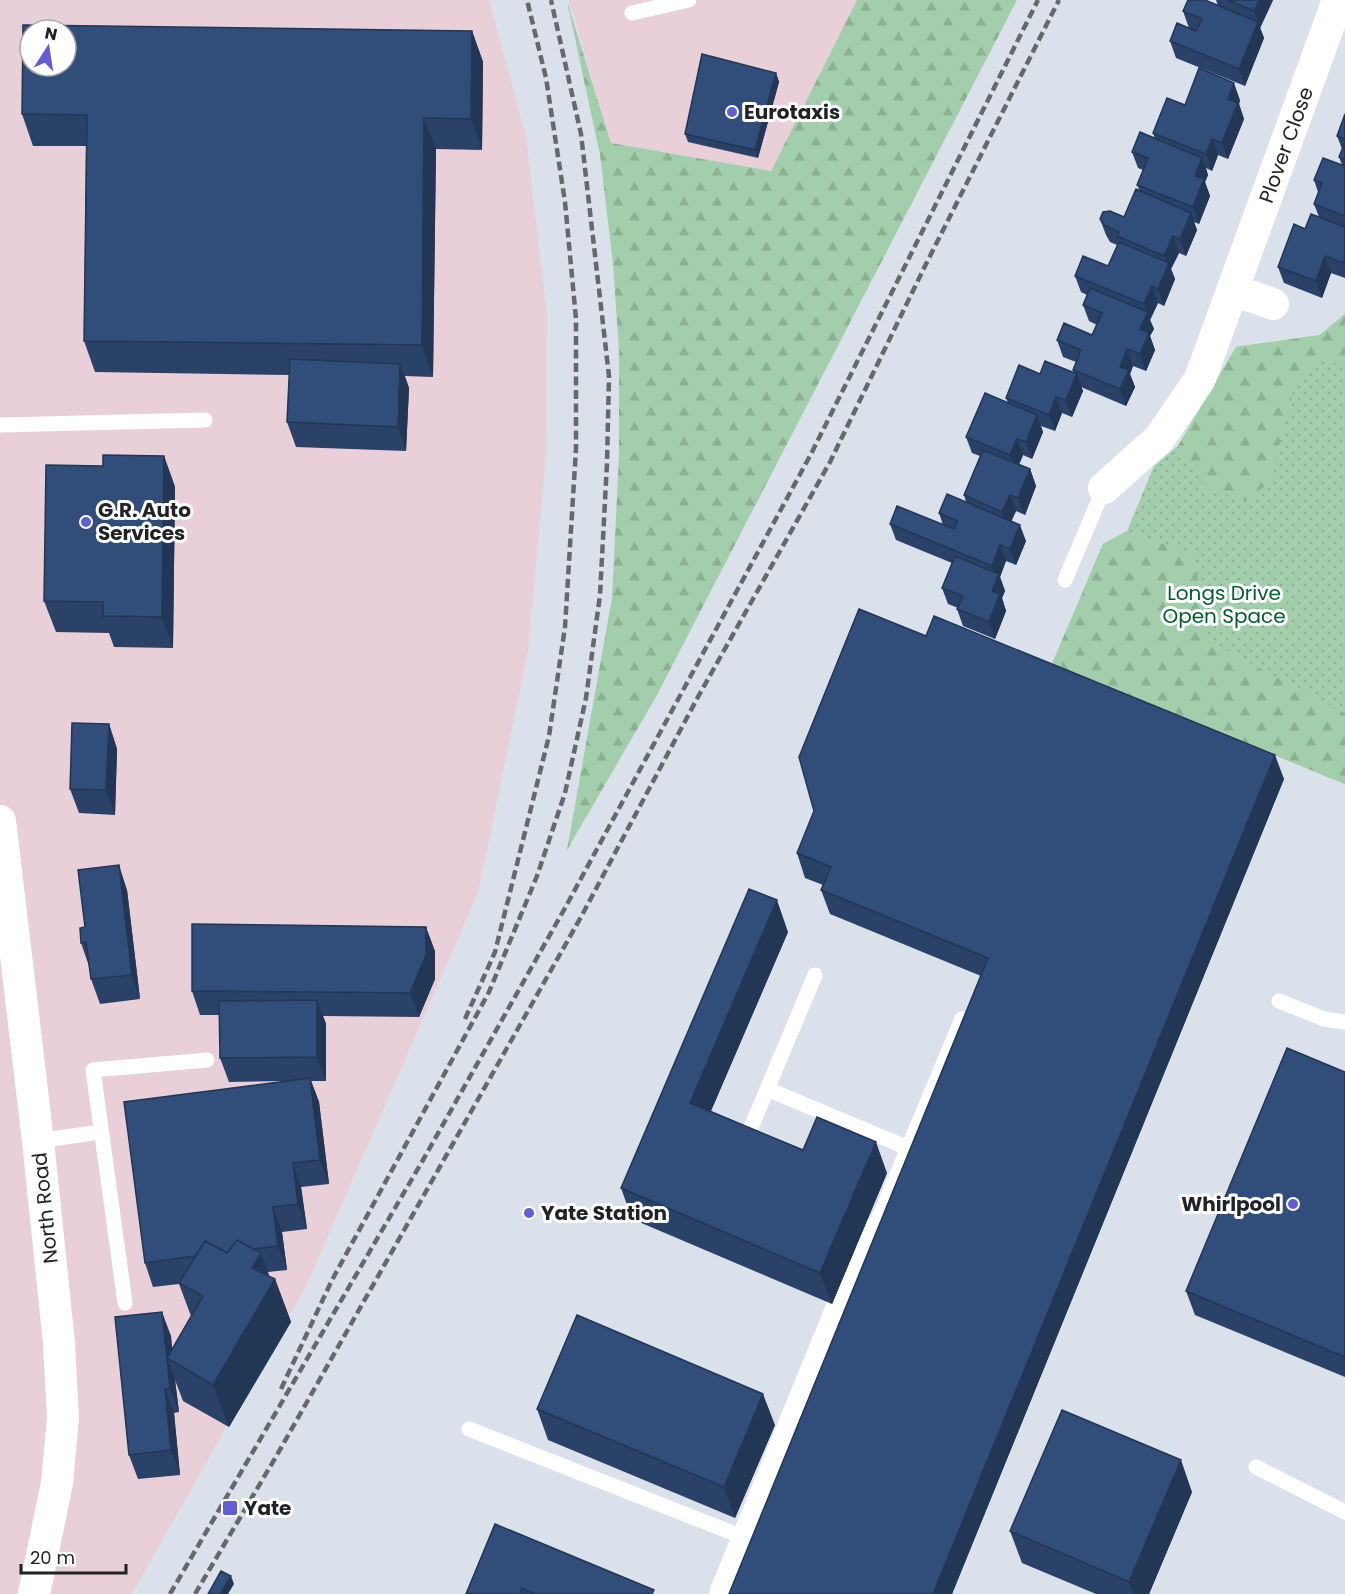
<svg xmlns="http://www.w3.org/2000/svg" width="1345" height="1594" viewBox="0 0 1345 1594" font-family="Poppins,sans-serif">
<defs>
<pattern id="grass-dots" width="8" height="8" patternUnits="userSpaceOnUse" patternTransform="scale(1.5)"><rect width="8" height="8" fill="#a2ceab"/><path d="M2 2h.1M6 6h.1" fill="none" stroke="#8bb193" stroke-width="1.8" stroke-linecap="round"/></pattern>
<pattern id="forest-firs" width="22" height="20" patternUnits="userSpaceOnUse" patternTransform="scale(1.5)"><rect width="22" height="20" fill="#a2ceab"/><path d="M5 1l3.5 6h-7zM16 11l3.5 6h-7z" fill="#8bb193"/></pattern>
</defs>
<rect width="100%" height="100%" fill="#dbe1ea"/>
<path fill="#e9cfd7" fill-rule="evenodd" d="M 0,0 L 489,0 L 526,137 L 547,315 L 546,456 L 528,651 L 478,893 L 306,1286 L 132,1594 L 0,1594 ZM 30,30 L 66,30 L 66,66 L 30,66 Z
M 569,0 L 857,0 L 771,171 L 611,143 Z"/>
<path fill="url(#grass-dots)" d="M 1345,314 L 1345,784 L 1052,664 L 1103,544 L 1127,531 L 1154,466 L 1178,446 L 1236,347 L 1320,335 Z"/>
<path fill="url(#forest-firs)" d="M 857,0 L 1017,0 L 657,695 L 567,850 L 612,598 L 619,456 L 619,350 L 613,264 L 600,155 L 567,1 L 611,143 L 771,171 Z
M 1345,314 L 1345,364 L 1321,361 L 1294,389 L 1270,480 L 1249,501 L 1207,489 L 1178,446 L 1236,347 L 1320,335 Z
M 1127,531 L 1194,555 L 1208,641 L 1345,713 L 1345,784 L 1052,664 L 1103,544 Z"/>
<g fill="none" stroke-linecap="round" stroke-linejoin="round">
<path stroke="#fff" stroke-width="15" d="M 632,13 L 689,0
M 0,425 L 205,420
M 1065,580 L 1104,488
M 1279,1001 L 1324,1019 L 1345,1022
M 767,1089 L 908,1148
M 750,1130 L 815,975
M 38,1141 L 100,1132
M 872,1234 L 962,1019
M 125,1303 L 93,1070 L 207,1060
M 469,1429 L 748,1539
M 1256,1467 L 1345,1512"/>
<path stroke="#fff" stroke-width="32" d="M 1233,290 L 1273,304
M 1104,488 L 1159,439 L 1200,379 L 1338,0
M 0,821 L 38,1141 L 59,1343 L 63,1418 L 57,1483 L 34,1594
M 725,1594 L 872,1234"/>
<path stroke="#65686d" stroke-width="4.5" stroke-dasharray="9 4.5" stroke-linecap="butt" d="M 465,1019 L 495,952 L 549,736 L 565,627 L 576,449 L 576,319 L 565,202 L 546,78 L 527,0
M 281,1389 L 332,1280 L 489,992 L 537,876 L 565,793 L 586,698 L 600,595 L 607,463 L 609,376 L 581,134 L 551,0
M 170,1594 L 423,1160 L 565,908 L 811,454 L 1038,0
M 195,1594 L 277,1455 L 581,917 L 699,695 L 830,462 L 926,264 L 1059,0"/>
</g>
<path fill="#2a4268" d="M 1216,0 L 1273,0 L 1260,28 L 1264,38 L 1245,86 L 1176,58 L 1170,41 L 1196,31 L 1189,28 L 1183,11 L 1218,6 Z
M 472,31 L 483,62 L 482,150 L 436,149 L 433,377 L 405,376 L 409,388 L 406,451 L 296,447 L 287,422 L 289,375 L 95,372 L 84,341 L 86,146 L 33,146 L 22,114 Z
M 776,73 L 779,82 L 758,158 L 688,142 L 685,134 Z
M 1240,100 L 1239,104 L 1244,119 L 1228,159 L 1218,155 L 1212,171 L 1206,168 L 1208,175 L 1205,182 L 1210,196 L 1199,224 L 1194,222 L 1197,230 L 1186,256 L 1179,253 L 1171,269 L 1175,279 L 1164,306 L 1158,303 L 1150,320 L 1154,329 L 1150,336 L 1155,350 L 1146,371 L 1133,366 L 1130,374 L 1135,387 L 1126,406 L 1081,387 L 1083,391 L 1072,417 L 1062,413 L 1055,431 L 1041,426 L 1043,432 L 1032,459 L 1023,455 L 1019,465 L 1030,469 L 1036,486 L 1025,515 L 1016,511 L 1011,521 L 1026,541 L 1016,565 L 1006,561 L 1000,577 L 1005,591 L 1002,598 L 1006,611 L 995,639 L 963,626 L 957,609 L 958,608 L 948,604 L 942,588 L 952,563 L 896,540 L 890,524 L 943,525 L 939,513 L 966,502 L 964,495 L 980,456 L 972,453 L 966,437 L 1008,403 L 1006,398 L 1040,374 L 1074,373 L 1073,370 L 1076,362 L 1063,357 L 1057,340 L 1092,335 L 1097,325 L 1089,321 L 1083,305 L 1087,295 L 1081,292 L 1075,276 L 1108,266 L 1117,245 L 1110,242 L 1106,235 L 1100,219 L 1124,217 L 1140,191 L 1137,185 L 1143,170 L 1138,168 L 1132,152 L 1155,139 L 1153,133 L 1185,105 Z
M 1345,114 L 1345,278 L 1331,273 L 1322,298 L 1284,283 L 1278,267 L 1305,229 L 1319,217 L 1314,204 L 1318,192 L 1314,180 L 1342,165 L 1339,157 L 1342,149 L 1337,136 Z
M 164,456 L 175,487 L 173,648 L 114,647 L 109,633 L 56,632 L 44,601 L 103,466 Z
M 109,724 L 117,749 L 115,815 L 79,813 L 70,789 Z
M 1284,779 L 952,1594 L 729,1594 L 981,976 L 830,914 L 821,890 L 823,885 L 805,878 L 797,853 Z
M 127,890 L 140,999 L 100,1004 L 91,979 L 89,966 L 81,943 L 85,927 Z
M 788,932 L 711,1111 L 803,1150 L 887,1173 L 832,1304 L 632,1219 L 621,1188 Z
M 435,951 L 435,979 L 419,1017 L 323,1016 L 326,1024 L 326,1081 L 311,1081 L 319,1102 L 329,1184 L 301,1187 L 307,1229 L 282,1232 L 287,1270 L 268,1272 L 269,1276 L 275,1279 L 291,1322 L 229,1427 L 183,1401 L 175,1380 L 179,1412 L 174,1413 L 180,1475 L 138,1479 L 129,1455 L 171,1336 L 172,1349 L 191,1316 L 179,1284 L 153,1287 L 145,1263 L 285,1081 L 229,1082 L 220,1058 L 220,1015 L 200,1015 L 192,991 Z
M 1345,1072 L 1345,1377 L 1195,1315 L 1186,1291 Z
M 537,1409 L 775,1425 L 735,1518 L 548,1440 Z
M 1192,1492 L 1149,1594 L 1096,1594 L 1022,1563 L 1010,1531 Z
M 495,1524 L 652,1594 L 466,1594 Z"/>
<path fill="#223655" d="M 1260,0 L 1273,0 L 1260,28 L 1254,11 Z
M 1258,22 L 1264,38 L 1245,86 L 1239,69 Z
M 472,31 L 483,62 L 482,150 L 471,119 Z
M 776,73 L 779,82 L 758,158 L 755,150 Z
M 1234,83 L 1240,100 L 1239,104 L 1244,119 L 1228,159 L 1222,143 L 1228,99 Z
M 424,118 L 436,149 L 433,377 L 422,345 Z
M 1212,139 L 1218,155 L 1212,171 L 1206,154 Z
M 1202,158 L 1208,175 L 1205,182 L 1210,196 L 1199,224 L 1193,207 L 1195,176 Z
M 1191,213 L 1197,230 L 1186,256 L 1180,239 Z
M 1173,236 L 1179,253 L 1171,269 L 1175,279 L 1164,306 L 1158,289 L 1168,266 L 1164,256 Z
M 1325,256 L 1331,273 L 1322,298 L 1316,281 Z
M 1152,286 L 1158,303 L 1150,320 L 1154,329 L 1150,336 L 1155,350 L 1146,371 L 1140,354 L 1140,329 L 1147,313 L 1144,304 Z
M 1127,349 L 1133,366 L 1130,374 L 1135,387 L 1126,406 L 1120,389 L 1120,367 Z
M 400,364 L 409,388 L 406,451 L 398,427 Z
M 1077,374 L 1083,391 L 1072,417 L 1066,400 Z
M 1056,397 L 1062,413 L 1055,431 L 1049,415 Z
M 1037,415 L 1043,432 L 1032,459 L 1026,442 Z
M 1017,439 L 1023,455 L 1016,471 L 1010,455 Z
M 164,456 L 175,487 L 173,648 L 162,617 Z
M 1030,469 L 1036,486 L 1025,515 L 1018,498 Z
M 1010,495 L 1016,511 L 1008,529 L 1002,512 Z
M 1020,525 L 1026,541 L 1016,565 L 1010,549 Z
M 1000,545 L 1006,561 L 1000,577 L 1005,591 L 1002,598 L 1006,611 L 995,639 L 989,622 L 992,591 L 997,580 L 992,566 Z
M 109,724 L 117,749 L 115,815 L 106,790 Z
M 1275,755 L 1284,779 L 952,1594 L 933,1594 Z
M 119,865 L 127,890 L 140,999 L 132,975 Z
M 777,900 L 788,932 L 701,1134 L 690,1103 Z
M 426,927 L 435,951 L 435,979 L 419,1017 L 410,993 Z
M 317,1000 L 326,1024 L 326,1081 L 317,1057 Z
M 310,1078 L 319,1102 L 329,1184 L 320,1160 Z
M 876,1142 L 887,1173 L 832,1304 L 820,1273 Z
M 293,1163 L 301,1187 L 307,1229 L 298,1204 Z
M 273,1207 L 282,1232 L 287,1270 L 278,1246 Z
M 261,1253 L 272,1284 L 275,1279 L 291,1322 L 229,1427 L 213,1385 L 252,1268 Z
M 162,1312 L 171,1336 L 173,1362 L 167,1358 L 175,1380 L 179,1412 L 170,1388 Z
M 165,1389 L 174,1413 L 180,1475 L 171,1450 Z
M 763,1394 L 775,1425 L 735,1518 L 724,1487 Z
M 1181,1460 L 1192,1492 L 1149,1594 L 1134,1594 L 1129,1582 Z
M 231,1576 L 234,1584 L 228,1594 L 220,1594 Z"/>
<path fill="#314d79" stroke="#223655" stroke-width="1.5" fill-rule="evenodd" d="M 1188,0 L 1205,0 L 1258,22 L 1239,69 L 1170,41 L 1177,23 L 1196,31 L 1202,19 L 1183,11 Z
M 1228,0 L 1260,0 L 1254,11 Z
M 23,25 L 472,31 L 471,119 L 424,118 L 422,345 L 84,341 L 87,115 L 22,114 ZM 30,30 L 66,30 L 66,66 L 30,66 Z
M 702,54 L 776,73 L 755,150 L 685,134 Z
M 1199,68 L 1234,83 L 1228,99 L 1238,103 L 1222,143 L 1212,139 L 1206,154 L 1153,133 L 1167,98 L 1185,105 Z
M 1345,114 L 1345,139 L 1337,136 Z
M 1140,132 L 1202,158 L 1195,176 L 1204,179 L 1193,207 L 1137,185 L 1148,158 L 1132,152 Z
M 1345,142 L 1345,159 L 1339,157 Z
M 1323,158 L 1345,166 L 1345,216 L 1314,204 L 1322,183 L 1314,180 Z
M 1136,189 L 1191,213 L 1180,239 L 1173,236 L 1164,256 L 1117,236 L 1119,232 L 1104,225 L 1100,219 L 1103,212 L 1110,211 L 1124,217 Z
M 1311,214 L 1345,227 L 1345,259 L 1343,263 L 1325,256 L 1316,281 L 1278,267 L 1294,224 L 1305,229 Z
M 1119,242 L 1169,263 L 1158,289 L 1152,286 L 1144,304 L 1075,276 L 1083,256 L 1108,266 Z
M 1090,288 L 1148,312 L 1140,329 L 1149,333 L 1140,354 L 1127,349 L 1120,367 L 1129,370 L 1120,389 L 1073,370 L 1081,350 L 1057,340 L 1064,323 L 1092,335 L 1102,313 L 1083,305 Z
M 290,359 L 400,364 L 398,427 L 287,422 Z
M 1045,361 L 1077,374 L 1066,400 L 1056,397 L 1049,415 L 1006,398 L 1019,365 L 1040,374 Z
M 985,393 L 1037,415 L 1026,442 L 1017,439 L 1010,455 L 966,437 Z
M 983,450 L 1030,469 L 1018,498 L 1010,495 L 1002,512 L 964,495 Z
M 103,455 L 164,456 L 162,617 L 103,616 L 103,602 L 44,601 L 46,465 L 103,466 Z
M 947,494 L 1020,525 L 1010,549 L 1000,545 L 992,566 L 890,524 L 897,506 L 954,529 L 957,521 L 939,513 Z
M 955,556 L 999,574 L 992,591 L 1000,594 L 989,622 L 957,609 L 963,596 L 942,588 Z
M 859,609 L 926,636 L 934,616 L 1275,755 L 933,1594 L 729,1594 L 988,958 L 821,890 L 831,867 L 797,853 L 814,811 L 799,757 Z
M 72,723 L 109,724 L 106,790 L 70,789 Z
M 119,865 L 132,975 L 91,979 L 86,942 L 81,943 L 80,928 L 85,927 L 78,870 Z
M 749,889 L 777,900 L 690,1103 L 803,1150 L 817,1117 L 876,1142 L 820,1273 L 621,1188 Z
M 192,924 L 426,927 L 426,955 L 410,993 L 192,991 Z
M 317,1000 L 317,1057 L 220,1058 L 219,1001 Z
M 1287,1048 L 1345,1072 L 1345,1357 L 1186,1291 Z
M 310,1078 L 320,1160 L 293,1163 L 298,1204 L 273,1207 L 278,1246 L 253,1249 L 237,1240 L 228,1252 L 226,1252 L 205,1241 L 195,1256 L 145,1263 L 124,1102 Z
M 237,1240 L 261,1253 L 252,1268 L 275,1279 L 213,1385 L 167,1358 L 203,1296 L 179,1283 L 205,1241 L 227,1253 Z
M 162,1312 L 170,1388 L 165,1389 L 171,1450 L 129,1455 L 115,1317 Z
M 577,1315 L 763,1394 L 724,1487 L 537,1409 Z
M 1062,1410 L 1181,1460 L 1129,1582 L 1010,1531 Z
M 495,1524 L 654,1590 L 652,1594 L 535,1594 L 522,1588 L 520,1594 L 466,1594 Z
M 221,1571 L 231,1576 L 220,1594 L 208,1594 Z"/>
<g fill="#605dd5" stroke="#fff" stroke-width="2">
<circle cx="732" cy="112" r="6"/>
<circle cx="86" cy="522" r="6"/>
<circle cx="1293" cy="1204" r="6"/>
<circle cx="529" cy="1213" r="6"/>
<rect x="222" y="1500" width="16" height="16" rx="3"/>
</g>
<g text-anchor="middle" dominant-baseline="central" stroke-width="6" stroke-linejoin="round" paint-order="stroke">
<g font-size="20" font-weight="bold" fill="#202225" stroke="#fff" text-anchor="start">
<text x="744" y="112">Eurotaxis</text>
<text x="98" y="510">G.R. Auto<tspan x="98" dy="23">Services</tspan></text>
<text x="1281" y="1204" text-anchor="end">Whirlpool</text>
<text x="541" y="1213">Yate Station</text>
<text x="244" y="1508">Yate</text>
</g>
<g font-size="20" fill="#202225" stroke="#fff">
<text transform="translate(1286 145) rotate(-70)">Plover Close</text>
<text transform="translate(45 1208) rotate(-96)">North Road</text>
</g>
<g font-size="20" fill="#005c2a" stroke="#fff">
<text x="1224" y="593">Longs Drive<tspan x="1224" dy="23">Open Space</tspan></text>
</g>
</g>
<g transform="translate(48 48) rotate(12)"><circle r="28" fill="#ffffff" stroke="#a6a7a8" stroke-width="1.5"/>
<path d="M0-4.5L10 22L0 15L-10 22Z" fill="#605dd5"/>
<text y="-9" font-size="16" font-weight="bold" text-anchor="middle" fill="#202225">N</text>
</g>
<path d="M21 1564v9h105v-9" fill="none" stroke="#202225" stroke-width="3"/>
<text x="30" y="1564" font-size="18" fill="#202225" stroke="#ffffff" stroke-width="4.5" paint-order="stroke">20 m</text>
</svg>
